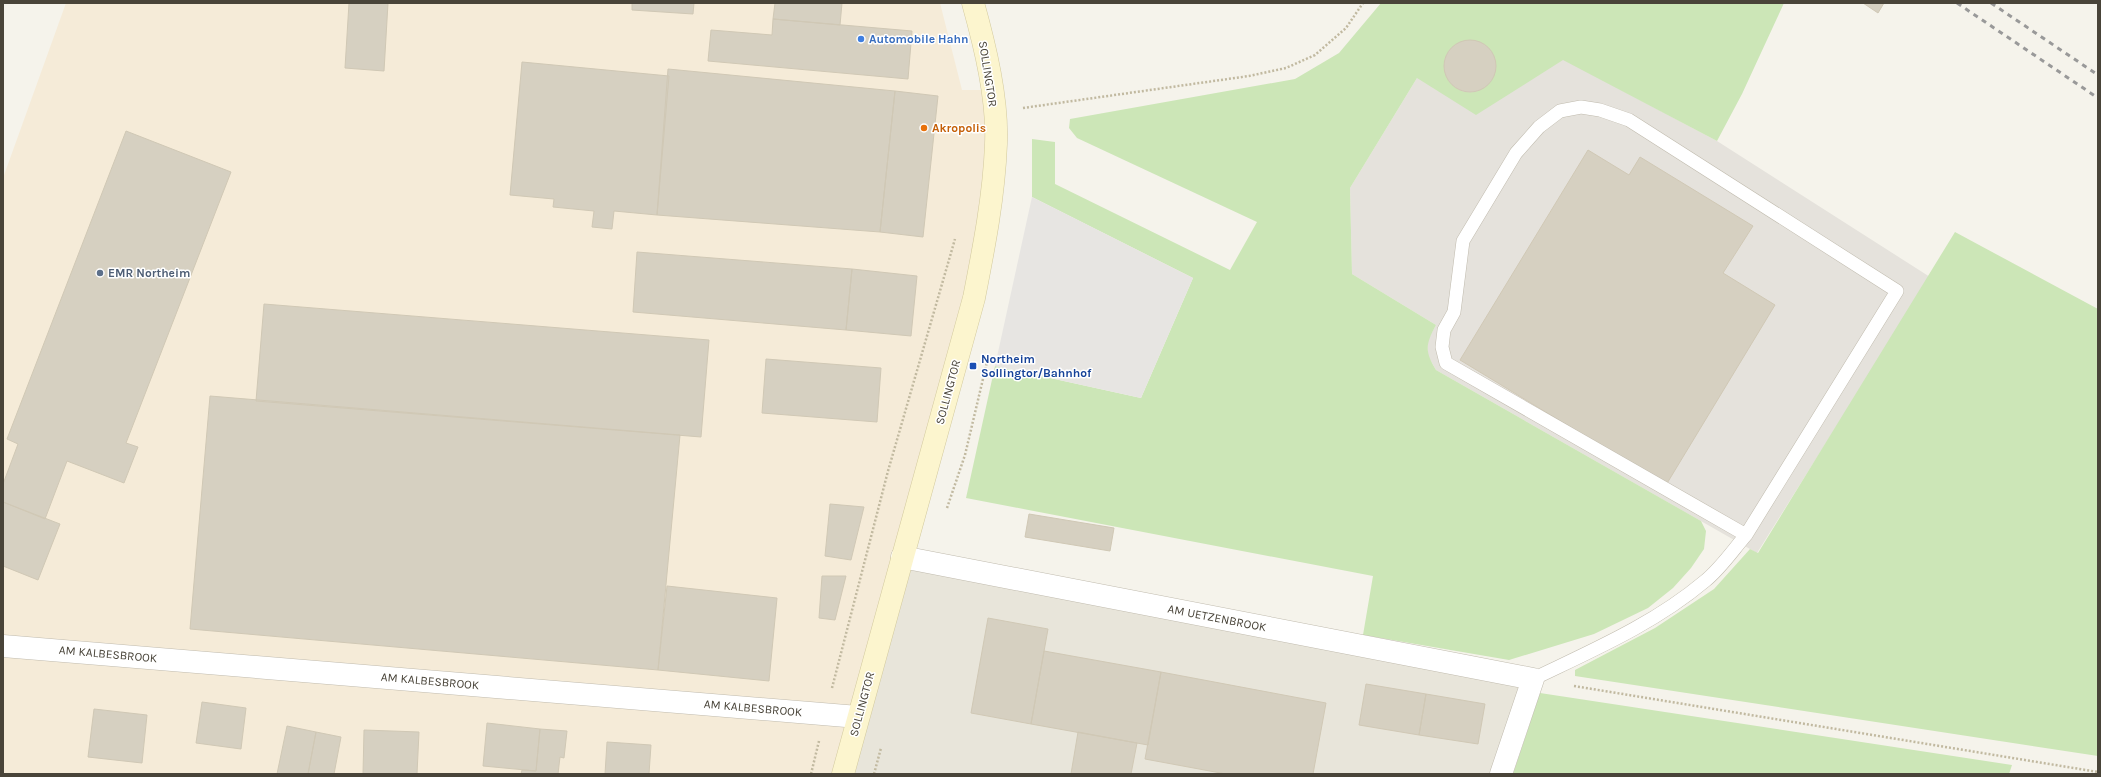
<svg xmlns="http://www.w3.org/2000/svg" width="2101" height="777" viewBox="0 0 2101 777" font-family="Karla,sans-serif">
<rect width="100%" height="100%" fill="#f5f3eb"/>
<path fill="#e8e5da" d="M 895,555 L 1533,679 L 1505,774 L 838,774 Z"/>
<path fill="#f5ebd8" d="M 66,3 L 940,3 L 962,90 L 984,90 L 987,158 L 976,246 L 952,347 L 838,774 L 3,774 L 3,178 Z"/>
<path fill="#e5e2dc" d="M 1468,4 L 1563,59 L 1717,141 L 1930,277 L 1757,553 L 1436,370 L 1428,356 L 1427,341 L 1436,325 L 1352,274 L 1350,188 L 1417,78 Z"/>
<path fill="#cce6b7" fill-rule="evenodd" d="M 1381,3 L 1784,3 L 1742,94 L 1717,141 L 1563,60 L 1476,115 L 1417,78 L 1350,188 L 1352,274 L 1436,325 C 1426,344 1424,350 1436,370 L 1701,521 L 1706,531 L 1704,549 L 1691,568 L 1673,588 L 1648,608 L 1594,634 L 1509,660 L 1363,635 L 1373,576 L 966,498 L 995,366 L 1141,398 L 1193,278 L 1032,197 L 1032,139 L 1055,142 L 1055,184 L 1230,270 L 1257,222 L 1077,138 L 1069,128 L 1070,119 L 1295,79 L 1339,53 ZM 1466,41 C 1484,41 1498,52 1495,71 C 1494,77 1491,82 1486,86 C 1456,111 1420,55 1466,41 Z
M 1955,232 L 2098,309 L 2098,756 L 1575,676 L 1575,670 L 1655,628 L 1714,589 L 1750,549 L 1758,553 Z
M 1540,693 L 2012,765 L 2009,774 L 1513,774 Z"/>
<path fill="#e7e5e2" d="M 1032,197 L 1193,278 L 1141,398 L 995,366 Z"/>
<path fill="#d6d0c1" stroke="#d0c8b5" d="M 349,3 L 388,3 L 384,71 L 345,68 Z
M 632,3 L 694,3 L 693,14 L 632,10 Z
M 775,3 L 842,3 L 840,25 L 773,19 Z
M 1863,3 L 1884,3 L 1878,13 Z
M 773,19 L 912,31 L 908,79 L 708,61 L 711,30 L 772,35 Z
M1444 66a26 26 0 1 1 52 0a26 26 0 1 1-52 0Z
M 522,62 L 669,76 L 657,215 L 614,211 L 612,229 L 592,227 L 594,211 L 553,207 L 554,199 L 510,195 Z
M 668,69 L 895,91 L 880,232 L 657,215 Z
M 895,91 L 938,96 L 923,237 L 880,232 Z
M 126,131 L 231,172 L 126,443 L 138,447 L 124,483 L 67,461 L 45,519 L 3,502 L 3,484 L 18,444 L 7,439 Z
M 1588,150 L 1629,175 L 1640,157 L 1753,226 L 1723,273 L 1775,305 L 1666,485 L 1460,360 Z
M 637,252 L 852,269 L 846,330 L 633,312 Z
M 852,269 L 917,276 L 911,336 L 846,330 Z
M 264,304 L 709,340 L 701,437 L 256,401 Z
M 766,359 L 881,368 L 877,422 L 762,413 Z
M 210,396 L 680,435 L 658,670 L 190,629 Z
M 3,502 L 60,524 L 38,580 L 3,566 Z
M 830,504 L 864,507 L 851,560 L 825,556 Z
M 1029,514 L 1114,528 L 1110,551 L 1025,537 Z
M 822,576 L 846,576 L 835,620 L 819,618 Z
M 667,586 L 777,598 L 769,681 L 658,670 Z
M 988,618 L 1048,629 L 1031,724 L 971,713 Z
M 1044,651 L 1161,672 L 1148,745 L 1031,724 Z
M 1161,672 L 1326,703 L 1313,774 L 1226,774 L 1145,759 Z
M 1366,684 L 1426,694 L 1419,735 L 1359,725 Z
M 1426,694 L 1485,704 L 1478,744 L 1419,735 Z
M 202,702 L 246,708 L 241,749 L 196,743 Z
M 94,709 L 147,715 L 142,763 L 88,757 Z
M 487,723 L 540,729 L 536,771 L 483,766 Z
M 287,726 L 316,732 L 308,774 L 277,774 Z
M 540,729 L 567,731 L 564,758 L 560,757 L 558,774 L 521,774 L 522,770 L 536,771 Z
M 364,730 L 419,732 L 417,774 L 363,774 Z
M 316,732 L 341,737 L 334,774 L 308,774 Z
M 1078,732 L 1137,743 L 1131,774 L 1071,774 Z
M 607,742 L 651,745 L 649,774 L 605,774 Z"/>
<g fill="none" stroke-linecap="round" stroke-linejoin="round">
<defs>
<path id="lane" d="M 1533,679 C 1593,650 1654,624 1705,581 C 1721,568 1733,550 1746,535 L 1897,291 L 1629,120 L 1600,110 L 1581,107 L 1560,111 L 1539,127 L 1516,153 L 1463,241 L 1454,312 L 1444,330 L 1442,347 L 1446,363 L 1746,535"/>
<path id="street" d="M 902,557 L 1533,679 L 1501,774
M 3,646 L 858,717"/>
<path id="secondary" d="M 843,774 L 974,298 C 984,247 994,196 996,144 C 998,99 985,46 973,3"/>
</defs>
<use href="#lane" stroke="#c0bbae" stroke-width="14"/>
<use href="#street" stroke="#c0bbae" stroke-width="23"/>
<use href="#secondary" stroke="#d2c99d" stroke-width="23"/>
<path stroke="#c1b9a0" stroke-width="2.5" stroke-dasharray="2 2" stroke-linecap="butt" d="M 1023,108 L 1249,76 L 1286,68 L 1315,55 L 1346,28 L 1363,3
M 947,508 L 965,455 L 987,362
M 1574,686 L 2098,772
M 832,688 L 888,471 L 955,239
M 811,774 L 819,741
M 874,774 L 881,748"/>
<use href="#lane" stroke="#fff" stroke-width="13"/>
<use href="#street" stroke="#fff" stroke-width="22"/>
<use href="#secondary" stroke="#fcf5ce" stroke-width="22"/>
<path stroke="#999" stroke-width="3" stroke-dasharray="5 5" stroke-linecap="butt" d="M 1957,3 L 2098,98
M 1991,3 L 2098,75"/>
</g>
<circle fill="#3f7fe0" stroke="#fff" stroke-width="1.5" cx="861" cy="39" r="4"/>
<circle fill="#e8710a" stroke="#fff" stroke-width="1.5" cx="924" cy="128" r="4"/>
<circle fill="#5c6f8a" stroke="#fff" stroke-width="1.5" cx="100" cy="273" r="4"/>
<rect fill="#1a4fb4" stroke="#fff" stroke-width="1.5" x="969" y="362" width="8" height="8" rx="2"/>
<g text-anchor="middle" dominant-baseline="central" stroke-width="3" stroke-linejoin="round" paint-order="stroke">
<g font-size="12" font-weight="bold" fill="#366cbe" stroke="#fff" text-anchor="start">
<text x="869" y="39">Automobile Hahn</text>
</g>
<g font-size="12" fill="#494439" stroke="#fff">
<text transform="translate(988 74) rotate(81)">SOLLINGTOR</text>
<text transform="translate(948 392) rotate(-75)">SOLLINGTOR</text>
<text transform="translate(1217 618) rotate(11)">AM UETZENBROOK</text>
<text transform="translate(108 654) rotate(5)">AM KALBESBROOK</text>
<text transform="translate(430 681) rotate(5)">AM KALBESBROOK</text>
<text transform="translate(862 704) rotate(-75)">SOLLINGTOR</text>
<text transform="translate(753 708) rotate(5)">AM KALBESBROOK</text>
</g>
<g font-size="12" font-weight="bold" fill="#c56008" stroke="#fff" text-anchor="start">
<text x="932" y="128">Akropolis</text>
</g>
<g font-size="12" font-weight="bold" fill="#4e5e75" stroke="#fff" text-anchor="start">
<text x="108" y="273">EMR Northeim</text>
</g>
<g font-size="12" font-weight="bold" fill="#164399" stroke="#fff" text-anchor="start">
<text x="981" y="359">Northeim<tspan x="981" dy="14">Sollingtor/Bahnhof</tspan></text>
</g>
</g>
<rect width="2101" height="777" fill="none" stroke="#494439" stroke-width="8"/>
</svg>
